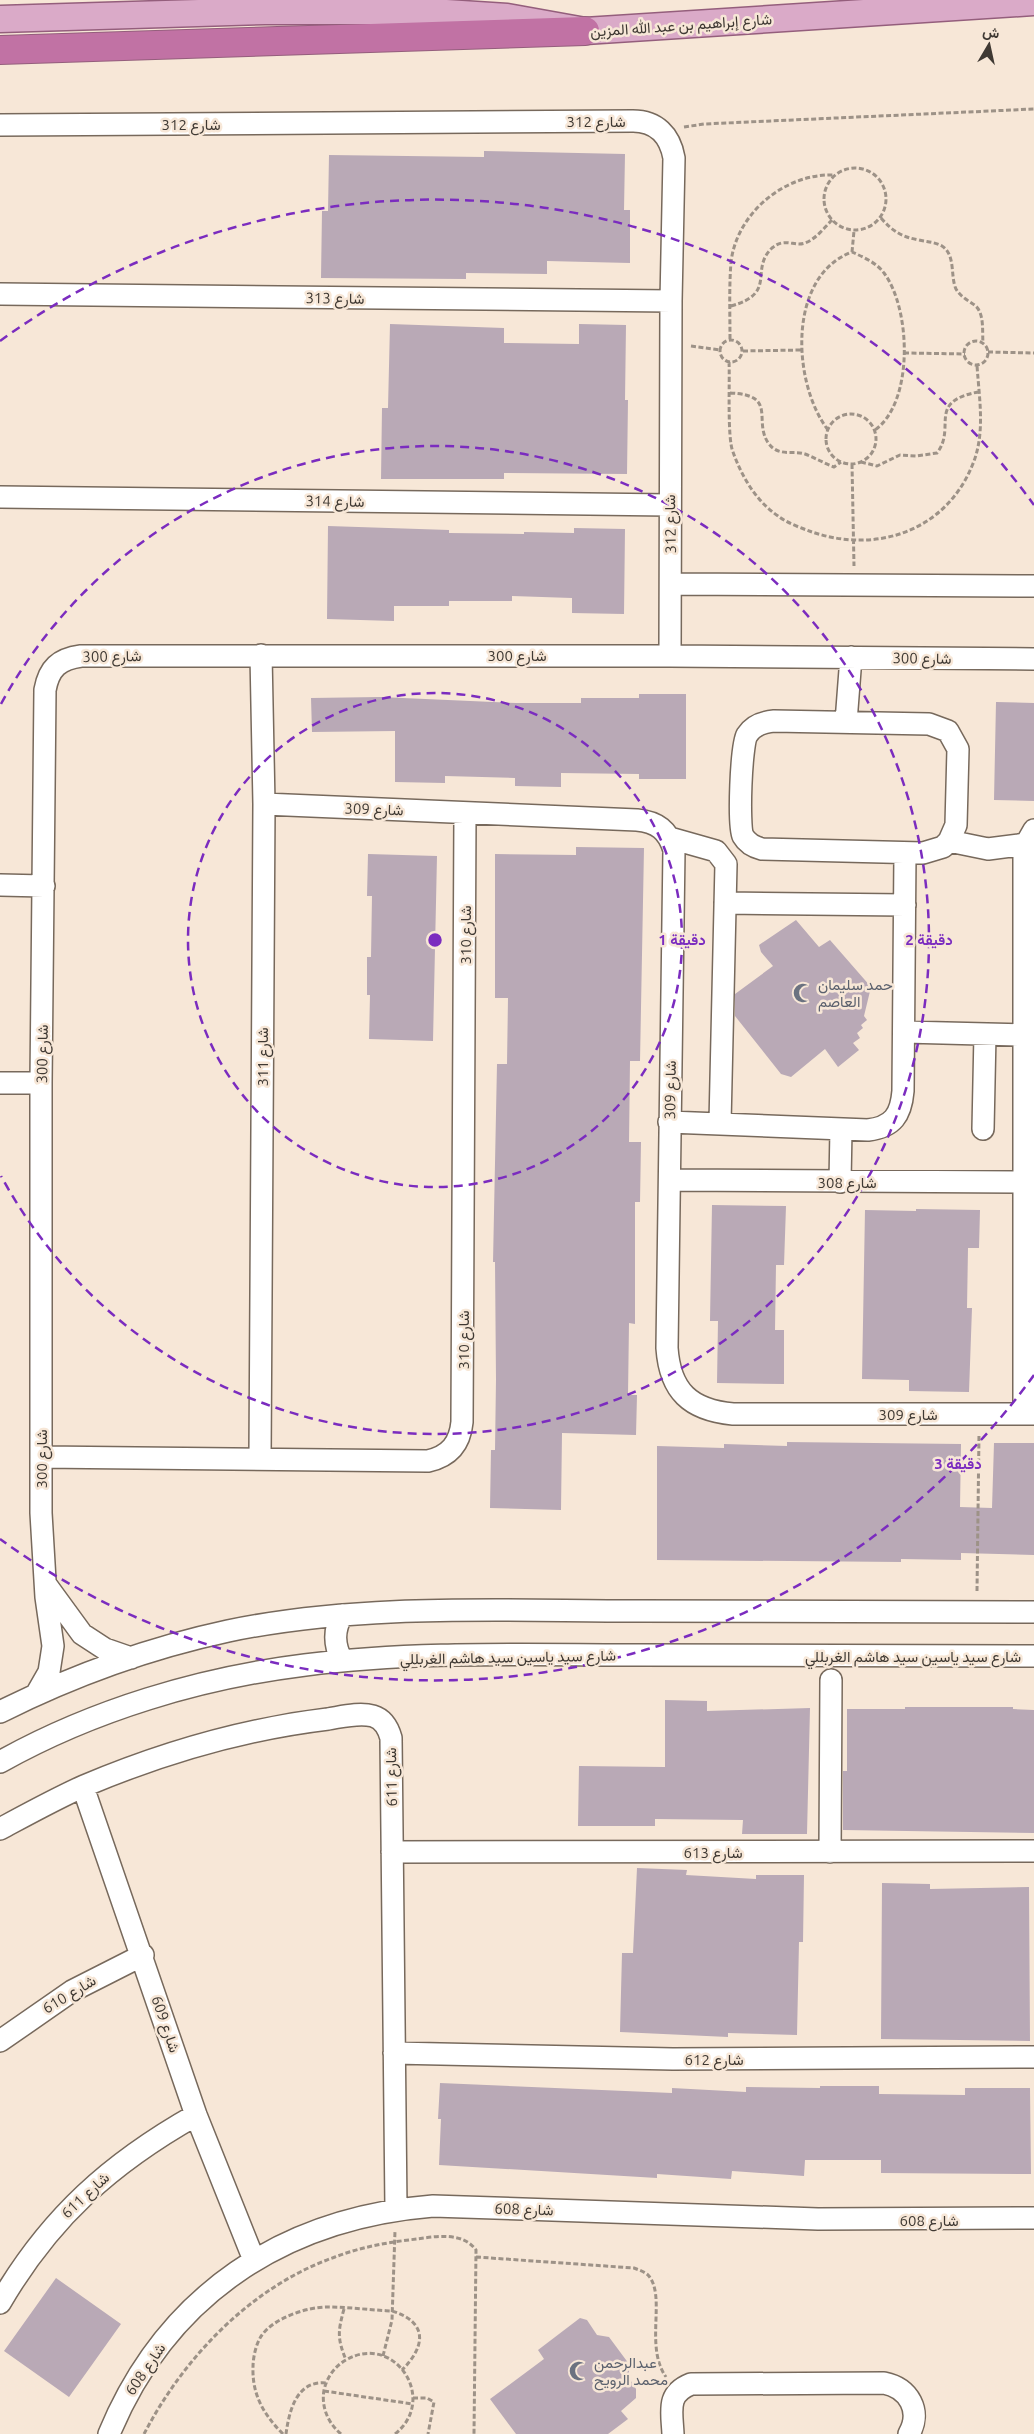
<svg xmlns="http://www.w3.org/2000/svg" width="1034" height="2434" viewBox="0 0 1034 2434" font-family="Ubuntu,Vazirmatn,sans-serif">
<rect width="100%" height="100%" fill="#f7e7d7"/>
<path fill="#b9a9b6" d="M 484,151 L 625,154 L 624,210 L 630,210 L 630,263 L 547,261 L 547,274 L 466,273 L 466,279 L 321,278 L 322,211 L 328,211 L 329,155 L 484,157 Z
M 390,324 L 504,328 L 504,343 L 579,344 L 579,324 L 626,325 L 625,400 L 628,400 L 627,474 L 504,473 L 504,479 L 381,479 L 382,408 L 388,408 Z
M 328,526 L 449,530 L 449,533 L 524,534 L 524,532 L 574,533 L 574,528 L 625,529 L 624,614 L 572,613 L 572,598 L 512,596 L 512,601 L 449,601 L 449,606 L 394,606 L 394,621 L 327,619 Z
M 639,694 L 686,694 L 686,779 L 639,779 L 639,774 L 561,773 L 561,787 L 515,786 L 515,778 L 445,776 L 445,783 L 395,782 L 395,731 L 312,732 L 311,698 L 380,697 L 516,703 L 581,703 L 581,698 L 639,698 Z
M 996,702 L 1034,703 L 1034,801 L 994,800 Z
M 576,847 L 644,848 L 640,1061 L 630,1061 L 629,1142 L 641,1142 L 640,1202 L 635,1202 L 635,1324 L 629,1323 L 628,1395 L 637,1395 L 636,1435 L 562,1433 L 561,1510 L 490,1508 L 491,1450 L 495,1450 L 496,1379 L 495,1262 L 493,1262 L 497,1064 L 507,1064 L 508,998 L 495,998 L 495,854 L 576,855 Z
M 368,854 L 437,856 L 433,1041 L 369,1039 L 370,995 L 367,995 L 367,957 L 371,957 L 372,896 L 367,896 Z
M 796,920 L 819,947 L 830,940 L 871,987 L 864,1016 L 867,1020 L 861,1025 L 863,1028 L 857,1033 L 860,1038 L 853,1043 L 859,1050 L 838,1067 L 825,1049 L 791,1077 L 781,1074 L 735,1016 L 735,994 L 773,966 L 761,952 L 759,945 Z
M 712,1205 L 786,1206 L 784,1265 L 776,1265 L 775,1330 L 784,1330 L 784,1384 L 717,1383 L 718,1321 L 710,1321 Z
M 916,1209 L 980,1210 L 979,1248 L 968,1248 L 967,1308 L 972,1308 L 969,1392 L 909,1391 L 909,1380 L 862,1379 L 865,1210 L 916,1211 Z
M 787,1442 L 961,1444 L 960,1507 L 992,1508 L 994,1443 L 1034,1443 L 1034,1555 L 961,1553 L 961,1560 L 901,1559 L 901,1562 L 657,1560 L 657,1446 L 724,1448 L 724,1444 L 787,1446 Z
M 665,1700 L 707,1701 L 707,1711 L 810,1708 L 807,1834 L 742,1834 L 743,1820 L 655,1819 L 655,1826 L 578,1826 L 579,1766 L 665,1767 Z
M 905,1707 L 1013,1707 L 1013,1709 L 1034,1710 L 1034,1833 L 843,1830 L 843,1771 L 847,1771 L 847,1709 L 905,1709 Z
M 637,1868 L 687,1870 L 686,1875 L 756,1879 L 756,1875 L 804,1875 L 803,1942 L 799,1942 L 797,2035 L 728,2033 L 728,2037 L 620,2032 L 622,1953 L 633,1953 Z
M 882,1883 L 930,1884 L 930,1889 L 1029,1887 L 1030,2041 L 881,2039 Z
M 440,2083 L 672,2093 L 672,2088 L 746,2092 L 746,2087 L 820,2088 L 820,2086 L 879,2086 L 879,2094 L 965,2095 L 965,2088 L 1030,2088 L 1031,2174 L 881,2173 L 881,2160 L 805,2160 L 804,2176 L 732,2171 L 731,2179 L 657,2174 L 657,2178 L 439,2165 L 441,2119 L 438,2119 Z
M 56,2278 L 121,2324 L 69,2397 L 4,2351 Z
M 580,2318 L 587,2320 L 597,2335 L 609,2337 L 629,2364 L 629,2378 L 636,2389 L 636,2398 L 621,2411 L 628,2419 L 608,2434 L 516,2434 L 490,2399 L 544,2359 L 538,2350 Z"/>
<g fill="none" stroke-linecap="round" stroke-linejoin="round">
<defs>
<path id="minor" d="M 0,125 L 633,121 C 656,121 670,135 674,158 L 671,301 L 670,656
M 0,294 L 671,301
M 0,497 L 669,505
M 671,584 L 1034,586
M 774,721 L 929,724 L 948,731 L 958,749 L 956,825 L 949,841 L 943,847 L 923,853 L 762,849 C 754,847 747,843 743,836 C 738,826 741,745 747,735 C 753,725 763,722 774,721 Z
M 846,722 L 851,657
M 264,804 L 637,820 C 657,822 668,830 674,850 L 667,1348 C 670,1391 690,1410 733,1414 L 1034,1414
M 670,838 L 716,851 L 726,864 L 720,1123
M 949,841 L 988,849 L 1026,844
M 0,885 L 44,886
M 725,903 L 905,905
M 905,1032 L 1023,1035
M 0,1083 L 41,1083
M 669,1122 L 868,1130 C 893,1127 901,1115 903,1091 L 905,853
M 983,1129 L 985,1034
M 670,1180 L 1024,1182
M 840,1182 L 841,1129
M 1024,1414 L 1024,855 L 1026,844 L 1034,830
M 41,1457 L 428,1461 C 450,1456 460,1443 462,1422 L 465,813
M 260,1458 L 264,804 L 261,655
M 47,1586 L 82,1634 L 105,1649 L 131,1658
M 342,1661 C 334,1645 333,1631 342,1615
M 37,1693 L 49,1672 L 53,1646 L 46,1597 L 41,1513 L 41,1083 L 45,690 C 49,668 59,659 81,656 L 670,656 L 1034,659
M 0,1712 C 72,1676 149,1648 228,1631 C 362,1603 503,1611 638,1611 C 770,1611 902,1611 1034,1612
M 0,1762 C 93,1710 200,1678 305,1665 C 415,1651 528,1655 638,1655 C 770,1655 902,1656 1034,1656
M 83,1787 L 196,2115 L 254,2260
M 0,1829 C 28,1814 55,1799 84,1786 C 162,1753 244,1729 328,1719 C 341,1717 359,1712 373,1716 C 383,1719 388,1727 391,1738 L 396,2209
M 392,1852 L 1034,1851
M 830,1852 L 831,1680
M 0,2041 L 72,1991 L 143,1955
M 394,2053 L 673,2059 L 1034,2057
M 0,2303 C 50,2217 111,2163 196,2115
M 109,2434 C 167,2294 284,2218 433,2206 L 818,2219 L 1034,2218
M 673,2434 C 672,2411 666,2394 691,2384 L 884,2383 C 909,2388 922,2411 909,2434"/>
<path id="major" d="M 0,19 L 265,11 L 416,11 L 507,17 L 585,31 L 1034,2"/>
<path id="highway" d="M 0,50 L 585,31"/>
</defs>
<use href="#minor" stroke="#77695c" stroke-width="24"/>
<use href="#major" stroke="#945e7c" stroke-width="29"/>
<use href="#highway" stroke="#945e7c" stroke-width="30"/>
<path stroke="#9d9287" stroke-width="3" stroke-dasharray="5 2.5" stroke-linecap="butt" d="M 684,127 L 704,124 L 1034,109
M824 199a31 31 0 1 1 62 0a31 31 0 1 1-62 0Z
M 881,218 C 892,231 902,237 919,240 C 927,242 935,242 942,246 C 956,255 950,276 956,289 C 960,296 967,300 973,304 C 985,311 982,331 983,343
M 852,252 L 854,231
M 731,306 C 778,293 749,270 772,248 C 785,237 794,247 805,243 C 816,239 824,228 832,220
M 730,339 C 730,314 729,287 731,262 C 737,212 786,173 834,175
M720 351a11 11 0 1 1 22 0a11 11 0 1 1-22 0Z
M964 353a12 12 0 1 1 24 0a12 12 0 1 1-24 0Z
M 691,346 L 720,350
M 743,351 L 802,350
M 988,352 L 1034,353
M 904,353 L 965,354
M 729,362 C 730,381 727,438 733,452 C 742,477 756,501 778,516 C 787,523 801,528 812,532 C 877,554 945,531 972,466 C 986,434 979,398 977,365
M 730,393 C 779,395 752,421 769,444 C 779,457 793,450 805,454 C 815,458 824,463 834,467 L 841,462
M826 439a25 25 0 1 1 50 0a25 25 0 1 1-50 0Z
M 828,430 C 792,383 787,276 852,252 C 863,257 877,263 884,273 C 911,309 914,402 875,430
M 861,462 L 877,466 L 900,455 L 916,456 L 937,453 C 957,427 926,402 978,392
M 852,464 L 854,566
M 977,1591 L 979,1434
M 476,2257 L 634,2268 C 639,2270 645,2272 648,2275 C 667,2296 644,2346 666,2377
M 344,2309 C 338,2331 337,2338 346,2360
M 383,2356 L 392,2320 L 395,2231
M 324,2391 L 413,2404
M 413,2398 L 427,2398 L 434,2402 L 428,2434
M 144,2434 C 184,2357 252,2286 335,2257 C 361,2247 389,2242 417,2239 C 437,2236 463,2232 476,2250 L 474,2434
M 283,2434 C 264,2415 252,2395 253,2367 C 253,2358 256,2343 262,2335 C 274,2318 307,2307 327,2307 C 348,2307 370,2310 392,2311 C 428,2322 426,2346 402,2370
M 286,2434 C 289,2412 296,2380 326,2383
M 341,2434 C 328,2423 321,2407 324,2390 C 327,2377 335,2366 346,2360 C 394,2332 439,2399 395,2434"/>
<use href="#minor" stroke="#fff" stroke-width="21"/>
<use href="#major" stroke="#daaac8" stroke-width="26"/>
<use href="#highway" stroke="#c172a4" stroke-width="28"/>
</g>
<g fill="none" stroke="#7b2cbf" stroke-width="2.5" stroke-dasharray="9 6">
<circle cx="435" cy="940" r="247"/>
<path d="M1 704A494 494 0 1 1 1 1176"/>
<path d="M1034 1375A740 740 0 0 1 0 1539M0 341A740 740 0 0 1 1034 505"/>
</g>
<defs>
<symbol id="mosque-bare" viewBox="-9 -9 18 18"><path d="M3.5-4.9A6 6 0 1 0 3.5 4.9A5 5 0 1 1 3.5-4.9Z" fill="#6b7280" stroke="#f7e7d7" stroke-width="2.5" paint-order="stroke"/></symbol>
</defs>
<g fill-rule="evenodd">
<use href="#mosque-bare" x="789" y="979" width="28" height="28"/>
<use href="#mosque-bare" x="565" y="2357" width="28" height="28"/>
</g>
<g text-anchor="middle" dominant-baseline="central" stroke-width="5" stroke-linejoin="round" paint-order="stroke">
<g font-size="15" fill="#3f3933" stroke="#f7e7d7">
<text transform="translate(681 25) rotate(-4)">شارع إبراهيم بن عبد الله المزين</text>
<text x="596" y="121">شارع 312</text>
<text x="191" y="124">شارع 312</text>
<text transform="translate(335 298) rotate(1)">شارع 313</text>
<text transform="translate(335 501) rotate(1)">شارع 314</text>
<text transform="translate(670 524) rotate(-91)">شارع 312</text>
<text x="517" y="655">شارع 300</text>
<text transform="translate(112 656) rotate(-1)">شارع 300</text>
<text transform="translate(922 658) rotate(1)">شارع 300</text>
<text transform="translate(374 809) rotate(2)">شارع 309</text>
<text transform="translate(465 935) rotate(-90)">شارع 310</text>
<text transform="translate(42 1054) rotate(-89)">شارع 300</text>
<text transform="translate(262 1057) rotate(-90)">شارع 311</text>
<text transform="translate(670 1090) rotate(-89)">شارع 309</text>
<text x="847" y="1182">شارع 308</text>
<text transform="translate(463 1340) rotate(-90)">شارع 310</text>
<text x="908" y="1414">شارع 309</text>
<text transform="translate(41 1459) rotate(-90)">شارع 300</text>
<text x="913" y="1656">شارع سيد ياسين سيد هاشم الغربللي</text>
<text transform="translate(508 1657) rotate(-1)">شارع سيد ياسين سيد هاشم الغربللي</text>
<text transform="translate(391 1777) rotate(-91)">شارع 611</text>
<text x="713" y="1852">شارع 613</text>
<text transform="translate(69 1994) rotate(-31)">شارع 610</text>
<text transform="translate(166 2024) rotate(71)">شارع 609</text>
<text x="714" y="2059">شارع 612</text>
<text transform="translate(85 2195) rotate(-43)">شارع 611</text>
<text transform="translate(524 2209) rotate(2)">شارع 608</text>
<text x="929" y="2220">شارع 608</text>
<text transform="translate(145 2369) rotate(-56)">شارع 608</text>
</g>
<g font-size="15" fill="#5b616d" stroke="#f7e7d7" text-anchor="start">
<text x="818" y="984">حمد سليمان<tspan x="818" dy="17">العاصم</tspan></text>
<text x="594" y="2362">عبدالرحمن<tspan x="594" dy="17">محمد الرويح</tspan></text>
</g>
</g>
<circle cx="435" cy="940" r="8" fill="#7b2cbf" stroke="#f7e7d7" stroke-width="2.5"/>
<g font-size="15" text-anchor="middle" font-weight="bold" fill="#7b2cbf" stroke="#f7e7d7" stroke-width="5" stroke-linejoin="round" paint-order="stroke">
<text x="682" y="945">1 دقيقة</text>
<text x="929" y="945">2 دقيقة</text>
<text x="958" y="1469">3 دقيقة</text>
</g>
<g transform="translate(989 45) rotate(9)" stroke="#f7e7d7" stroke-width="4" paint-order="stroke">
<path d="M0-4L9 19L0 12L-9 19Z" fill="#3f3933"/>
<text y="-8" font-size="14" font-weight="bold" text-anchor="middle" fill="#3f3933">ش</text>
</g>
</svg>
